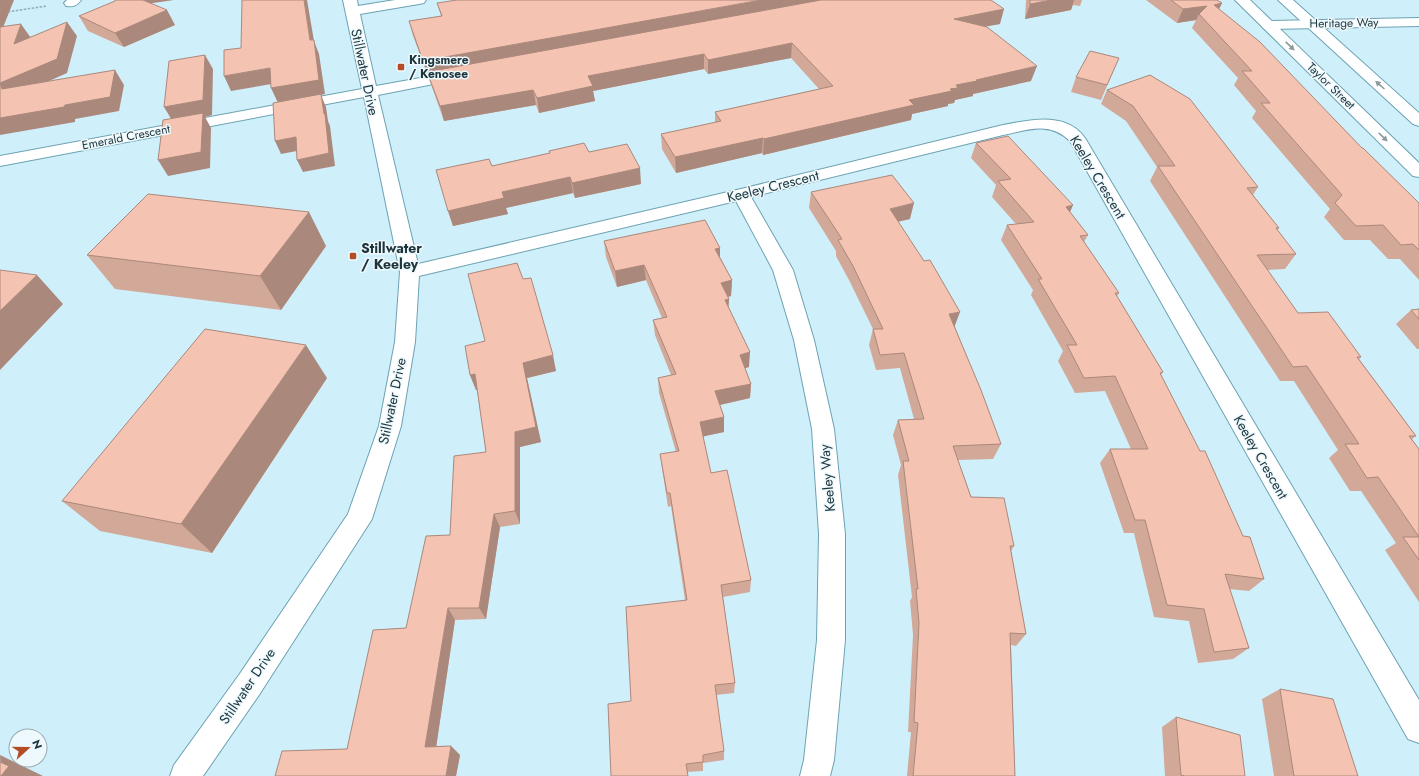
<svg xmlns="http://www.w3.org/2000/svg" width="1419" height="776" viewBox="0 0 1419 776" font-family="Jost,sans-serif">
<rect width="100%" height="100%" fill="#cff0fb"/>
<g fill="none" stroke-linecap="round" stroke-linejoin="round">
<defs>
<path id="minor" d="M 67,0 L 81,0 C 77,6 73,7 66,6 L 64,3 Z
M 343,0 L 357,0 L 358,6 L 395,0 L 426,0 L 424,3 L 419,4 L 360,14 L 376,86 L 459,71 L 464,72 L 466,75 L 464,78 L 459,79 L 378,95 L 418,264 L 741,189 L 1003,125 C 1030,120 1066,111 1085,138 L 1419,700 L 1419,743 L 1408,739 L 1070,141 C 1049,121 1029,130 1003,135 L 751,197 L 793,270 L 814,340 L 834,429 L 845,534 L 845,640 L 834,760 L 830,776 L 800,776 L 804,760 L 817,640 L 819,534 L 812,429 L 794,340 L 773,270 L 736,201 L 419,276 L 415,342 L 401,426 L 372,519 L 259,695 L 203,776 L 170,776 L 174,765 L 239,675 L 348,514 L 379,426 L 395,342 L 400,272 L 364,97 L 0,166 L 0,156 L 362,89 Z
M 1419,18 L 1419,26 L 1268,29 L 1263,28 L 1261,25 L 1263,22 L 1268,21 Z"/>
<path id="major" d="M 1235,0 L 1250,0 L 1419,163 L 1419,177 L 1413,176 Z
M 1278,0 L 1293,0 L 1419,113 L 1419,126 L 1413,124 Z"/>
</defs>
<use href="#minor" stroke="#6ca2b3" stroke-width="2"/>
<use href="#major" stroke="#6ca2b3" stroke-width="2"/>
<path stroke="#8fadb6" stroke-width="1.5" stroke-dasharray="2.5 1.5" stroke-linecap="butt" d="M 0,13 L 47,6"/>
<use href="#minor" fill="#fff" fill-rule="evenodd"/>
<use href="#major" fill="#fff" fill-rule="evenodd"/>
</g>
<path fill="#d2a898" d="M 1026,0 L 1082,0 L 1080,6 L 1073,5 L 1071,10 L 1025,19 Z
M 1146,0 L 1217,0 L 1222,3 L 1219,9 L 1419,203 L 1419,280 L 1400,259 L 1388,259 L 1370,240 L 1344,240 L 1324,217 L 1330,209 L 1252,118 L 1256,111 L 1234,85 L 1238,78 L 1192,28 L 1196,20 L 1177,23 Z
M 151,3 L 175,25 L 124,47 L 88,31 L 79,16 Z
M 437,3 L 1000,24 L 986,26 L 1031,81 L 973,94 L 973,96 L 955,100 L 954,103 L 948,104 L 948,106 L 912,114 L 911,120 L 763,155 L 762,153 L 676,173 L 662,149 L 661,134 L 715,123 L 715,112 L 819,89 L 791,58 L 708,74 L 704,69 L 593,91 L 595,101 L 539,113 L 536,105 L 444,121 L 428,76 L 413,36 L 409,21 L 441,16 Z
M 1119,58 L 1101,100 L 1071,92 L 1076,77 Z
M 1150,75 L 1258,187 L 1253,195 L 1279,228 L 1277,230 L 1296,254 L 1285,269 L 1267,270 L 1298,313 L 1361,357 L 1359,359 L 1416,436 L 1412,439 L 1419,449 L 1419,602 L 1385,550 L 1396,543 L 1361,491 L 1350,491 L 1329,458 L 1338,450 L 1294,381 L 1280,381 L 1150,181 L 1157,167 L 1126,121 L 1101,104 L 1107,90 Z
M 976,143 L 1073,205 L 1070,212 L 1088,235 L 1084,242 L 1119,293 L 1117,296 L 1163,372 L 1161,375 L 1264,579 L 1249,591 L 1229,589 L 1249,648 L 1233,659 L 1198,663 L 1189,621 L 1154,617 L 1134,533 L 1124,533 L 1100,463 L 1110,449 L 1131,449 L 1105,391 L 1075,393 L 1058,361 L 1063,351 L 1031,295 L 1033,290 L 1001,240 L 1007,225 L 1016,224 L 992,197 L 996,185 L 971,158 Z
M 549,151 L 589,152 L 641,184 L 575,198 L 573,193 L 506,208 L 508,214 L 453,226 L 448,211 L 492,166 L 549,153 Z
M 811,192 L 910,219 L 898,222 L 955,327 L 1001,444 L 993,459 L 958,460 L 971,497 L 1014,546 L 1011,551 L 1026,634 L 1016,646 L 1011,645 L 1015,776 L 907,776 L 911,732 L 908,732 L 913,635 L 910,601 L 912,597 L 898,475 L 901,465 L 893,435 L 898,420 L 914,419 L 900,368 L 876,370 L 869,345 L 873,329 L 850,282 L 836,256 L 836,251 L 809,208 Z
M 604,241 L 720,248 L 720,257 L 732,280 L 731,296 L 727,297 L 729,299 L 728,308 L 749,367 L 745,368 L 751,384 L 750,398 L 720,405 L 724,417 L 724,432 L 703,436 L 711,473 L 751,580 L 750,592 L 723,597 L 735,683 L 734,693 L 716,695 L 724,751 L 724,760 L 703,763 L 703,771 L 687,772 L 631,701 L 685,600 L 671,506 L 668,507 L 662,468 L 660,454 L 676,452 L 659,393 L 658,378 L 671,375 L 655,335 L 653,320 L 662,318 L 646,280 L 617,287 L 606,257 Z
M 326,246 L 281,310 L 115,289 L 87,255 Z
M 523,279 L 556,371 L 527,378 L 541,442 L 520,447 L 520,524 L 500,527 L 486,619 L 455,620 L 436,746 L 451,746 L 460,755 L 456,776 L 275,776 L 347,749 L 406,628 L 450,535 L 486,452 L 477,390 L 476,390 L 470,375 L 485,341 Z
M 1419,309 L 1419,349 L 1417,349 L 1396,324 L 1411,310 Z
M 327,378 L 212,553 L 100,531 L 62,501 Z
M 1280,689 L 1358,776 L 1274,776 L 1262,699 Z
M 1176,717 L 1245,776 L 1165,776 L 1162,727 Z"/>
<path fill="#ab887c" d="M 0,0 L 14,0 L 0,35 Z
M 128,0 L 174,0 L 132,6 Z
M 304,0 L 307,0 L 314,41 L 319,54 L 325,94 L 321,95 L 326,107 L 328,121 L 330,126 L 335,166 L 303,172 L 297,160 L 329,153 L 278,103 L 271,88 L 310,40 Z
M 761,0 L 838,0 L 428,76 L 423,61 Z
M 1052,0 L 1074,0 L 1071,10 L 1025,19 L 1030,4 Z
M 1222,3 L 1215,17 L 1214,5 Z
M 1207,6 L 1199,14 L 1196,20 L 1177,23 L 1183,9 Z
M 1004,9 L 1000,24 L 950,33 L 954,19 Z
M 167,10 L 175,25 L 124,47 L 115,33 Z
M 67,22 L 77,36 L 67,73 L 11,98 L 2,89 L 0,83 Z
M 21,24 L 31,38 L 14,44 Z
M 792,43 L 791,58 L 708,74 L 708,60 Z
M 704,54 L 704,69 L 593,91 L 595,101 L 539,113 L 537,98 L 588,76 Z
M 205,55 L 213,69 L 212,115 L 205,117 L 211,128 L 210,168 L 168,176 L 158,160 L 173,122 L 164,107 Z
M 1037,66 L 1031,81 L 973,94 L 973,96 L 955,100 L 954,103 L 948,104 L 948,106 L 912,114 L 911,120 L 763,155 L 764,139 L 950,89 L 956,85 L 976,80 Z
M 270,68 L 277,83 L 231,91 L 224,76 Z
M 115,70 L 124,85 L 119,111 L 75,119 L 75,122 L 0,135 L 0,118 L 65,105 Z
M 533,90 L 536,105 L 444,121 L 440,106 Z
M 296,137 L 302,150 L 281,154 L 275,141 Z
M 763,138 L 762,153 L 676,173 L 675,157 Z
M 640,168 L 641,184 L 575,198 L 572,183 Z
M 570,177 L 573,193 L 506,208 L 508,214 L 453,226 L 448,211 L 502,192 Z
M 914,203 L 910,219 L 886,224 L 890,209 Z
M 1073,205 L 1066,221 L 1066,207 Z
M 309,212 L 326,246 L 281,310 L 260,276 Z
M 720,248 L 720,264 L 715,249 Z
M 644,265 L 646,280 L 617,287 L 615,271 Z
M 37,275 L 63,304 L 0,370 L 0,311 Z
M 732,280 L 731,296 L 720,299 L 721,283 Z
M 729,299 L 728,315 L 725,300 Z
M 960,312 L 954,328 L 949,314 Z
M 306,345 L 327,378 L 212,553 L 181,524 Z
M 750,352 L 749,367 L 739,370 L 740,355 Z
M 553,355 L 556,371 L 527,378 L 541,442 L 520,447 L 520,524 L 515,511 L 515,432 L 523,363 Z
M 475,374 L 480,389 L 476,390 L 470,375 Z
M 751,384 L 750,398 L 715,406 L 715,391 Z
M 724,417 L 724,432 L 701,437 L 700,422 Z
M 494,514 L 500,527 L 486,619 L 479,608 Z
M 448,608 L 455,620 L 435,755 L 425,747 Z
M 451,746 L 460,755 L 456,776 L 446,776 Z
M 0,755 L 43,776 L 1,776 Z"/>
<path fill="#f4c3b1" stroke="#ab887c" d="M 115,0 L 143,0 L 167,10 L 115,33 L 79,16 L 115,1 Z
M 242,0 L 304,0 L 310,40 L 314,40 L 319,80 L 271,88 L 270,68 L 224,76 L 224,50 L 241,48 Z
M 457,0 L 761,0 L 423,61 L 409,21 L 442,16 L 437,3 Z
M 821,0 L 991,0 L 1004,9 L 954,19 L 987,27 L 1037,66 L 976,80 L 977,81 L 956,85 L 958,88 L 950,89 L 952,91 L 909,100 L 914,105 L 764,139 L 763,138 L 675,157 L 661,134 L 721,121 L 715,112 L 833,86 L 792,43 L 708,60 L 704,54 L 588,76 L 593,86 L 537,98 L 533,90 L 440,106 L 427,72 Z
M 1030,0 L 1052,0 L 1030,4 Z
M 1171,0 L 1217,0 L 1222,3 L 1214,5 L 1260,42 L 1362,148 L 1363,148 L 1419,203 L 1419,250 L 1413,244 L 1401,245 L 1383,225 L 1356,226 L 1335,203 L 1342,195 L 1261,103 L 1270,103 L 1242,71 L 1252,71 L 1199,14 L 1207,6 L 1183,9 Z
M 67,22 L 57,59 L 0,83 L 2,89 L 115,70 L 110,97 L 65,105 L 64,107 L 0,118 L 0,27 L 21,24 L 14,44 Z
M 1090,51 L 1119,58 L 1107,85 L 1076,77 Z
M 205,55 L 203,100 L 164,107 L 169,61 Z
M 1150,75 L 1190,99 L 1258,187 L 1247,188 L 1279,228 L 1276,228 L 1296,254 L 1257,255 L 1298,313 L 1328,312 L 1361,357 L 1357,357 L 1416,436 L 1409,436 L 1419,449 L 1419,537 L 1378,477 L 1367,478 L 1345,444 L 1359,444 L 1307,366 L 1293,367 L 1158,166 L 1175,166 L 1133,106 L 1107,90 Z
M 321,94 L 324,114 L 325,114 L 329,153 L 297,160 L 296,137 L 275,141 L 273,103 Z
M 203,113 L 201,152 L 158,160 L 163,120 Z
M 1008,136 L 1073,205 L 1066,207 L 1088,235 L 1080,236 L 1119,293 L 1115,293 L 1163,372 L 1160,373 L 1200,451 L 1205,451 L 1243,536 L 1250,537 L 1264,579 L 1225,574 L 1249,648 L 1214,652 L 1204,609 L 1167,605 L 1145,520 L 1135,520 L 1110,449 L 1148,449 L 1115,376 L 1084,378 L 1067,345 L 1077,345 L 1038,279 L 1042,279 L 1007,225 L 1034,222 L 998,181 L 1011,179 L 976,143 Z
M 584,143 L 589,152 L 627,144 L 640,168 L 572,183 L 570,177 L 502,192 L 504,198 L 448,211 L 436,170 L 489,159 L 492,166 L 550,153 L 549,151 Z
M 892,175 L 914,203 L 890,209 L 924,261 L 930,260 L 960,312 L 949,314 L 981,390 L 1001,444 L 953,446 L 971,497 L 1004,498 L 1014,546 L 1010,546 L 1026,634 L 1010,633 L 1015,776 L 913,776 L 918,723 L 914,722 L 919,623 L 916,589 L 918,589 L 903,461 L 909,461 L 898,420 L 924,419 L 904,353 L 880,355 L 873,329 L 883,329 L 853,266 L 838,240 L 842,239 L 811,192 Z
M 148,194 L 309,212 L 260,276 L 87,255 Z
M 705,220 L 720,248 L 715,249 L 732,280 L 721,283 L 729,299 L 725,300 L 750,352 L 740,355 L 751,384 L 715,391 L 724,417 L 700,422 L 711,473 L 727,470 L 751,580 L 721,585 L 735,683 L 715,685 L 724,751 L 703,755 L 703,762 L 686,764 L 688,776 L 611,776 L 608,704 L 631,701 L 626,607 L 687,600 L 670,493 L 667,493 L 660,454 L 679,451 L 658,378 L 676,374 L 653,320 L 667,317 L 644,265 L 615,271 L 604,241 Z
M 517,263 L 523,279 L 531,278 L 553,355 L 523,363 L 536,427 L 515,432 L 515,511 L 494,514 L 479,608 L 448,608 L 425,747 L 451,746 L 446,776 L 275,776 L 282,751 L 347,749 L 373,630 L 406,628 L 426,536 L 450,535 L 454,456 L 486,452 L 475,374 L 470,375 L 465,346 L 485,341 L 468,274 Z
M 0,270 L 37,275 L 0,311 Z
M 1419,309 L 1419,319 L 1411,310 Z
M 205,329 L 306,345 L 181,524 L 62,501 Z
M 1403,537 L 1419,537 L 1419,560 Z
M 1280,689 L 1333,699 L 1358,776 L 1294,776 Z
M 1176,717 L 1240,735 L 1245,776 L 1185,776 L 1181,775 Z
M 0,762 L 9,766 L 1,776 L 0,776 Z"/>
<defs><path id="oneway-solid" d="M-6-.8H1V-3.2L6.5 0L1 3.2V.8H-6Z"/></defs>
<g fill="#8e9a9d">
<use href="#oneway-solid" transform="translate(1290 46) rotate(44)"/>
<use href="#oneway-solid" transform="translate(1380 85) rotate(-138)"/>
<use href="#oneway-solid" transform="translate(1383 137) rotate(44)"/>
</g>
<g fill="#b44d25" stroke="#eef9fd" stroke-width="1.5">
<rect x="397" y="63" width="8" height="8" rx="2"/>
<rect x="349" y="252" width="8" height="8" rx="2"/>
</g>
<g text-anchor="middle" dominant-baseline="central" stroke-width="3" stroke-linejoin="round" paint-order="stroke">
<g font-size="12" fill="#1d343b" stroke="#eef9fd">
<text transform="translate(1344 23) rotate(-1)">Heritage Way</text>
<text transform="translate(1331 86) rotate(44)">Taylor Street</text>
<text transform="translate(126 137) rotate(-11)">Emerald Crescent</text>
</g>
<g font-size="12" font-weight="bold" fill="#1d343b" stroke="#eef9fd" text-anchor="start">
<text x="409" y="60">Kingsmere<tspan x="409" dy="14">/ Kenosee</tspan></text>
</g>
<g font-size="14" fill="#1d343b" stroke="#eef9fd">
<text transform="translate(365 72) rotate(78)">Stillwater Drive</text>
<text transform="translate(1098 177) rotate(59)">Keeley Crescent</text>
<text transform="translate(773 186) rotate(-14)">Keeley Crescent</text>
<text transform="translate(392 401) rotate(-78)">Stillwater Drive</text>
<text transform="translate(1261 457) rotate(60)">Keeley Crescent</text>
<text transform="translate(827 478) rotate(-95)">Keeley Way</text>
<text transform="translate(247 686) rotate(-56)">Stillwater Drive</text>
</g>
<g font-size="14" font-weight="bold" fill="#1d343b" stroke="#eef9fd" text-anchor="start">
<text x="361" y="248">Stillwater<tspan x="361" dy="16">/ Keeley</tspan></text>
</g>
</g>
<g transform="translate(28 748) rotate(69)"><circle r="19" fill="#eef9fd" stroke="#9aaaaf"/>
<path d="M0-3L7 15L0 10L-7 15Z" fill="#b44d25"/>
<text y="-6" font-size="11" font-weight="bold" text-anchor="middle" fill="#1d343b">N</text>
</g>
</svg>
